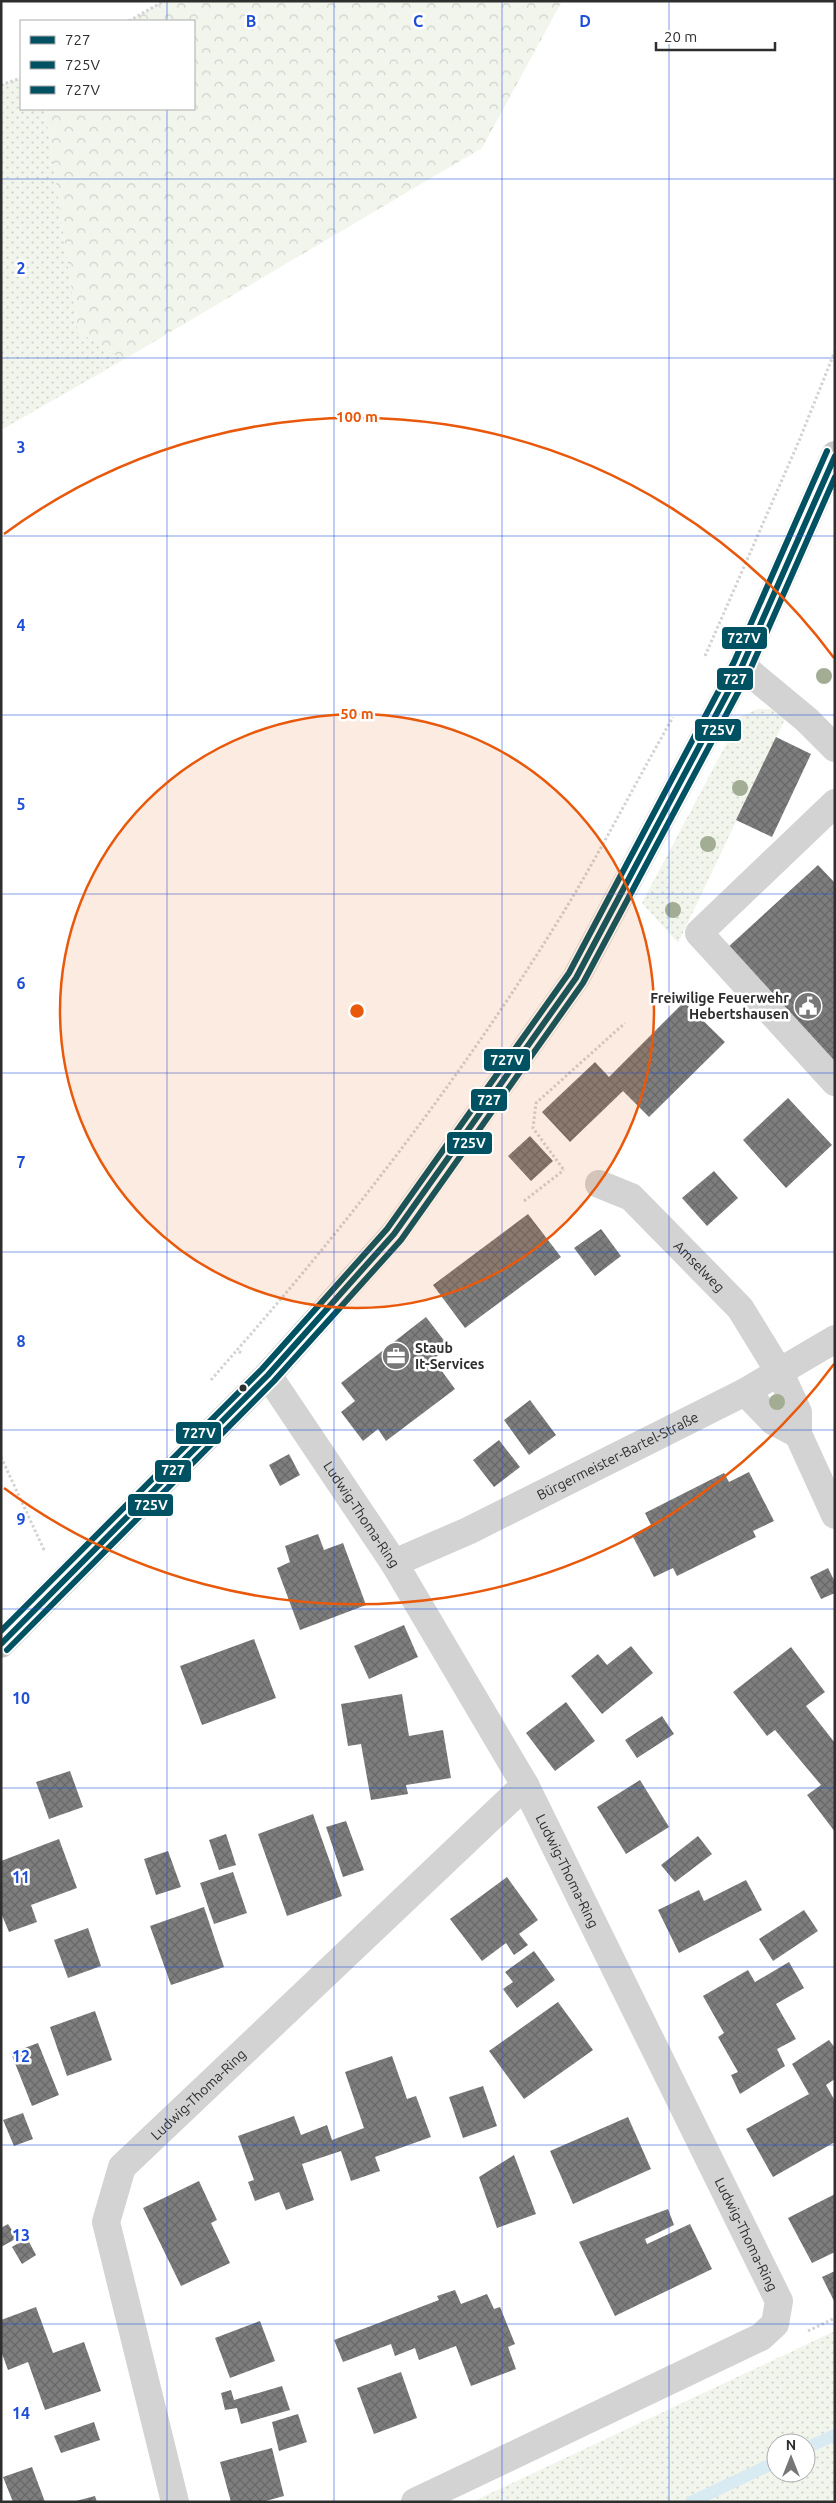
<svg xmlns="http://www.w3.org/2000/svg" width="836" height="2503" viewBox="0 0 836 2503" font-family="Ubuntu,sans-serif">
<defs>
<pattern id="grass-dots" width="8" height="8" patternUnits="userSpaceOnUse" patternTransform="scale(1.25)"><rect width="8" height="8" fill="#f1f5ec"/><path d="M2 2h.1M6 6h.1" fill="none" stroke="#cfd2cb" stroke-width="1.8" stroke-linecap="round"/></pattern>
<pattern id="forest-crowns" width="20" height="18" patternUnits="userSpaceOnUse" patternTransform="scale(1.25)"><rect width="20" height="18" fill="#f1f5ec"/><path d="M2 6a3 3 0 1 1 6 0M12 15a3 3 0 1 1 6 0" fill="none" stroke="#cfd2cb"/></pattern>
<pattern id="building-cross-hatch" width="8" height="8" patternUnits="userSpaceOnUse" patternTransform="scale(1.25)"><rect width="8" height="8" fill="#7e7e7e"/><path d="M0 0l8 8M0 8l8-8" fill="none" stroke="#686868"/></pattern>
</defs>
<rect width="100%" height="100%" fill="#fff"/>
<path fill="url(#grass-dots)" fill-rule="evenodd" d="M 21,78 L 21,109 L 45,109 L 78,331 L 123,360 L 1,430 L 1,85 Z
M 758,709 L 772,709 L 786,717 L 678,943 L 642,903 L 741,716 Z
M 835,2331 L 835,2502 L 472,2502 ZM 776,2443 L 806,2443 L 806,2473 L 776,2473 Z"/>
<path fill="url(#forest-crowns)" d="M 164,1 L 562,1 L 482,148 L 123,360 L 78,331 L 45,109 L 194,109 L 194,21 L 129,21 Z"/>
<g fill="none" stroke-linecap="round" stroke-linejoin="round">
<path stroke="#d8eaf2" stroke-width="12" d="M 806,2448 L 835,2435
M 691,2502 L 776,2462"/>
</g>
<path fill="url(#building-cross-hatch)" d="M 776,737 L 811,754 L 772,837 L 736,820 Z
M 818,865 L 835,883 L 835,1065 L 727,948 Z
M 684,1002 L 725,1042 L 649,1117 L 623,1091 L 570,1142 L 542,1112 L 595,1062 L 609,1077 Z
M 788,1098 L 832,1145 L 786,1188 L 743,1140 Z
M 530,1136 L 553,1161 L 531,1181 L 508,1156 Z
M 714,1171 L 738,1198 L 707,1226 L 682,1198 Z
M 528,1214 L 561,1257 L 465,1328 L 433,1285 Z
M 601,1229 L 621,1256 L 595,1276 L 574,1248 Z
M 426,1317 L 449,1347 L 433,1359 L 455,1389 L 386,1441 L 378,1429 L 363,1441 L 341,1412 L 355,1401 L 341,1383 Z
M 530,1400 L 556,1435 L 529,1455 L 504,1420 Z
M 499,1440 L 520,1467 L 494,1487 L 473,1460 Z
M 289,1454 L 300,1475 L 280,1486 L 269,1465 Z
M 749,1472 L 774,1521 L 753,1531 L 756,1537 L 677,1576 L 673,1568 L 654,1577 L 632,1535 L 651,1525 L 645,1513 L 724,1473 L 729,1482 Z
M 318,1534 L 324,1550 L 343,1543 L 366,1605 L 300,1630 L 277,1568 L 290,1562 L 285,1546 Z
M 828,1568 L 835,1582 L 835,1593 L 821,1599 L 810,1577 Z
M 404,1625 L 418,1657 L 369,1679 L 354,1646 Z
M 254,1639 L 276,1698 L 202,1725 L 180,1666 Z
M 631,1646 L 653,1673 L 602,1714 L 571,1676 L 598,1654 L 607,1665 Z
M 791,1647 L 825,1692 L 806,1706 L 835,1743 L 835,1832 L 807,1795 L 821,1785 L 775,1730 L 767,1736 L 733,1692 Z
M 402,1694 L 409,1736 L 443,1730 L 451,1778 L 406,1785 L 408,1794 L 371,1800 L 361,1744 L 348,1746 L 341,1704 Z
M 566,1702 L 595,1741 L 555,1771 L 526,1733 Z
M 662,1716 L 674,1734 L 637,1758 L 625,1740 Z
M 70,1771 L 83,1807 L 49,1819 L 36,1782 Z
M 640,1780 L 669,1827 L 626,1854 L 597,1807 Z
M 313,1814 L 342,1896 L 287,1916 L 258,1834 Z
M 346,1821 L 364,1870 L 343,1877 L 326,1827 Z
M 226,1834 L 236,1865 L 219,1870 L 209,1840 Z
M 698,1836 L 712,1854 L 675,1882 L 661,1865 Z
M 59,1839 L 77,1888 L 31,1905 L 37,1922 L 9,1932 L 1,1913 L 1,1861 Z
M 168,1851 L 181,1887 L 156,1895 L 144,1859 Z
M 233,1872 L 247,1913 L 214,1924 L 200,1883 Z
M 507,1877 L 538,1920 L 519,1934 L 528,1945 L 514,1955 L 506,1943 L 482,1961 L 450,1919 Z
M 746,1880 L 762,1910 L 679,1953 L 658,1910 L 699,1890 L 704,1901 Z
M 204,1907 L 224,1967 L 171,1985 L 150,1926 Z
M 804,1910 L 818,1931 L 773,1961 L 759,1939 Z
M 88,1928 L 101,1966 L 68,1978 L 54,1940 Z
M 534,1951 L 555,1980 L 517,2008 L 503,1989 L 513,1982 L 505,1972 Z
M 789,1962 L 804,1988 L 776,2004 L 796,2039 L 777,2049 L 785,2066 L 740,2094 L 731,2075 L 738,2072 L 718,2037 L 724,2033 L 703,1996 L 748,1970 L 755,1982 Z
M 558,2002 L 593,2050 L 524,2099 L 489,2051 Z
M 95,2011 L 112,2060 L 67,2076 L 50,2027 Z
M 829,2040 L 835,2048 L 835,2079 L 826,2085 L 835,2101 L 835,2142 L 773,2177 L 746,2129 L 809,2094 L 792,2064 Z
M 38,2043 L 59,2095 L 32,2106 L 11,2053 Z
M 392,2056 L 407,2099 L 416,2096 L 431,2137 L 375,2157 L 380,2171 L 351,2181 L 341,2151 L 302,2164 L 314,2200 L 286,2210 L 279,2192 L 255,2201 L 248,2182 L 254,2180 L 238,2136 L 294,2116 L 301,2135 L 327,2125 L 332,2140 L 364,2128 L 345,2072 Z
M 483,2086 L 497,2126 L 463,2138 L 449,2097 Z
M 23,2113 L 33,2139 L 14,2146 L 3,2120 Z
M 628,2117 L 651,2169 L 573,2204 L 550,2151 Z
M 514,2155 L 536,2214 L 497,2228 L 479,2177 Z
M 199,2181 L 217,2220 L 211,2223 L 230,2263 L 181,2286 L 143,2208 Z
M 835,2194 L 835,2252 L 812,2263 L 788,2218 Z
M 668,2209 L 674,2225 L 645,2239 L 647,2244 L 690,2224 L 712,2269 L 615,2316 L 579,2242 Z
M 8,2224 L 17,2238 L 1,2247 L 1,2228 Z
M 27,2238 L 36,2255 L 22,2264 L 12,2247 Z
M 835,2271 L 835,2303 L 822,2277 Z
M 455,2290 L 461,2304 L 487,2294 L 494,2309 L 500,2307 L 515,2344 L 508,2347 L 516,2369 L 471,2386 L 456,2346 L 419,2360 L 415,2348 L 395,2356 L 391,2344 L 343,2362 L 334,2340 L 439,2300 L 437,2296 Z
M 36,2307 L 53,2353 L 84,2342 L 101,2391 L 45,2410 L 28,2362 L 8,2370 L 1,2351 L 1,2320 Z
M 260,2321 L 275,2361 L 230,2378 L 215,2338 Z
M 401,2372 L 417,2418 L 374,2434 L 357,2388 Z
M 282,2386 L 290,2410 L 241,2424 L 237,2408 L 225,2410 L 221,2393 L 231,2390 L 234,2400 Z
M 298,2414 L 307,2442 L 279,2451 L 272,2422 Z
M 94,2422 L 100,2440 L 61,2453 L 54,2436 Z
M 272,2448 L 284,2496 L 262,2502 L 231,2502 L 220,2462 Z
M 32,2467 L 45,2502 L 13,2502 L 3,2477 Z
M 95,2496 L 97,2502 L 76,2502 L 76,2501 Z"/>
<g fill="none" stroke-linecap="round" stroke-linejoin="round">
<path stroke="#d3d3d3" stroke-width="3" stroke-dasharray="2.5 2.5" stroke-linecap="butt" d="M 129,21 L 164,1
M 1,85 L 21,78
M 705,656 L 799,441 L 835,351
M 563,1169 L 533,1128 L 536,1103 L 625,1023
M 524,1201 L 564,1170
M 241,1353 L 237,1350 C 356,1214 468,1068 563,913 C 602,849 636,782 673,717
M 211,1380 L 237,1350
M 1,1457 L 45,1552
M 808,2331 L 835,2318"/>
<g stroke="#d3d3d3" stroke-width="28">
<path d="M 742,666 L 807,720 L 835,748"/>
<path d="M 835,803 L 699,933 L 835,1082"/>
<path id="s1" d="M 599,1184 L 631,1197 L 740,1308 L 780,1373 L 798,1412 L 798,1434"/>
<path id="s2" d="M 268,1375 L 394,1563 L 525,1785 L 779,2301 L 775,2324 L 761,2337 L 415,2502"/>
<path d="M 745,1392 L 773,1421 L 798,1434 L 835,1515"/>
<path id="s3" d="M 394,1563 L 468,1531 L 745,1392 L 835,1339"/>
<path id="s4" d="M 175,2502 L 106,2222 L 122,2167 L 525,1785"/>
</g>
<path stroke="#c6c6c6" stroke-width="28" d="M 1,1644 L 268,1375 L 394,1234 L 576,978 L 742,666 L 835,455"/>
<defs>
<path id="bus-1" d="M 1,1644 L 268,1375 L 394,1234 L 576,978 L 742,666 L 835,456"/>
<path id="bus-2" d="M 7,1650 L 274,1381 L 401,1240 L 583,983 L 750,670 L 835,477"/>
<path id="bus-3" d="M 1,1631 L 262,1369 L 387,1229 L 569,973 L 734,662 L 827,451"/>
</defs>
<use href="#bus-1" stroke="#fff" stroke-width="10"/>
<use href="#bus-2" stroke="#fff" stroke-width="10"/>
<use href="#bus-3" stroke="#fff" stroke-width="10"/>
<use href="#bus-1" stroke="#005262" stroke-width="6"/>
<use href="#bus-2" stroke="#005262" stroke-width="6"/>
<use href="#bus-3" stroke="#005262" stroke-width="6"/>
</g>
<g fill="#a2ad93">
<circle cx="824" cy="676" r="8"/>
<circle cx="740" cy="788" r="8"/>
<circle cx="708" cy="844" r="8"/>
<circle cx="673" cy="910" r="8"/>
<circle cx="777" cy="1402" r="8"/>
</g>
<path fill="none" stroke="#1d4ed8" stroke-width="1" stroke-opacity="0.55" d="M 167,1 L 167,21M 334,1 L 334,2502M 502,1 L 502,2502M 669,1 L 669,2502M 167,109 L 167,2502M 1,179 L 835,179M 1,358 L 835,358M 1,536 L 835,536M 1,715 L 835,715M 1,894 L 835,894M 1,1073 L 835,1073M 1,1252 L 835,1252M 1,1430 L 835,1430M 1,1609 L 835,1609M 1,1788 L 835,1788M 1,1967 L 835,1967M 1,2145 L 835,2145M 1,2324 L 835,2324"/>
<circle cx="357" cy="1011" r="297" fill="#e8590c" fill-opacity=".12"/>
<g fill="none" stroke="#e8590c" stroke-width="2.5">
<circle cx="357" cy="1011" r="297"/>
<path d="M834 1364A594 594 0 0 1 4 1488M4 534A594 594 0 0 1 834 658"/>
</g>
<defs>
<symbol id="civic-disc" viewBox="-11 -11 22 22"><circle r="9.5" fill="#777" stroke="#fff"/><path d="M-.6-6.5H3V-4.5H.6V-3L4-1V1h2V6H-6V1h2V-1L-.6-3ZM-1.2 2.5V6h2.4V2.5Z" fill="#fff"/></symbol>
<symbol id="office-disc" viewBox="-11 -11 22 22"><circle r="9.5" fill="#777" stroke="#fff"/><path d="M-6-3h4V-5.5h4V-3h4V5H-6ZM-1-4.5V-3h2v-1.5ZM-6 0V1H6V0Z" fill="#fff"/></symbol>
</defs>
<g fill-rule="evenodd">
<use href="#civic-disc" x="792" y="990" width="32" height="32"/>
<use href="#office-disc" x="380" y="1340" width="32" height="32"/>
</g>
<circle fill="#2e2e2e" stroke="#fff" stroke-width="2" cx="243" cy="1388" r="4.5"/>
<g text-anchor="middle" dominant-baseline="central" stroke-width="5" stroke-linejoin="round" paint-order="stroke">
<g font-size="14" font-weight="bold" fill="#2e2e2e" stroke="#fff" text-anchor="end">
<text x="789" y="998">Freiwilige Feuerwehr<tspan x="789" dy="16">Hebertshausen</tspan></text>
<text x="415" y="1348" text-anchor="start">Staub<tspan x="415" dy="16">It-Services</tspan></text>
</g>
<g font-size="14" fill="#2e2e2e" stroke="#fff">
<text stroke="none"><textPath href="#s1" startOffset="132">Amselweg</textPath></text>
<text stroke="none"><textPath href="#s3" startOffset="248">Bürgermeister-Bartel-Straße</textPath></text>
<text stroke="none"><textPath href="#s2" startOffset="168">Ludwig-Thoma-Ring</textPath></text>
<text stroke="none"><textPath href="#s2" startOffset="580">Ludwig-Thoma-Ring</textPath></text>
<text stroke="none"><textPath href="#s4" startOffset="451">Ludwig-Thoma-Ring</textPath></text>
<text stroke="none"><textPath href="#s2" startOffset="985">Ludwig-Thoma-Ring</textPath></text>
</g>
</g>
<g font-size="16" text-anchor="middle" font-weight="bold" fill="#1d4ed8" stroke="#fff" stroke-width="5" stroke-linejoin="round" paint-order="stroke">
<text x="251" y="27">B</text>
<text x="418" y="27">C</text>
<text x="585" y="27">D</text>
<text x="21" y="274">2</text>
<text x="21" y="453">3</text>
<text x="21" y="631">4</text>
<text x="21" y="810">5</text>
<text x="21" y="989">6</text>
<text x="21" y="1168">7</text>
<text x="21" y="1347">8</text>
<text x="21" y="1525">9</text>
<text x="21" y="1704">10</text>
<text x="21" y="1883">11</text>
<text x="21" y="2062">12</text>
<text x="21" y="2241">13</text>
<text x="21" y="2419">14</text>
</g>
<circle cx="357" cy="1011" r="8" fill="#e8590c" stroke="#fff" stroke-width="2.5"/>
<g font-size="15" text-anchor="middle" font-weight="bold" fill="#e8590c" stroke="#fff" stroke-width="5" stroke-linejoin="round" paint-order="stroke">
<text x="357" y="422">100 m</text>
<text x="357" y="719">50 m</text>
</g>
<g stroke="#fff" stroke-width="2">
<rect x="721" y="626" width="47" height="24" rx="5" fill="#005262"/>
<rect x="716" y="667" width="38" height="24" rx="5" fill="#005262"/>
<rect x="694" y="718" width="48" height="24" rx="5" fill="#005262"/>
<rect x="483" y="1048" width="48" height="24" rx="5" fill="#005262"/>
<rect x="470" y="1088" width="38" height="24" rx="5" fill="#005262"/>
<rect x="446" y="1131" width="47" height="24" rx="5" fill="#005262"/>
<rect x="175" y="1421" width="47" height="24" rx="5" fill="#005262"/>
<rect x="154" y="1459" width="38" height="24" rx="5" fill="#005262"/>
<rect x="127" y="1493" width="47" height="24" rx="5" fill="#005262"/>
</g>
<g font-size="14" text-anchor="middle" font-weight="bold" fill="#fff">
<text x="744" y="643">727V</text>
<text x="735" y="684">727</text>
<text x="718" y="735">725V</text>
<text x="507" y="1065">727V</text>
<text x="489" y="1105">727</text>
<text x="469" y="1148">725V</text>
<text x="199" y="1438">727V</text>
<text x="173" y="1475">727</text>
<text x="151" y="1510">725V</text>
</g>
<rect width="836" height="2503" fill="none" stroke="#2e2e2e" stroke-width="5"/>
<rect x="20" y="20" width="175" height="90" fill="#ffffff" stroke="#ababab"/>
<rect x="30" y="36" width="25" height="8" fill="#005262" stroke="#ababab"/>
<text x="65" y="45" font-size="15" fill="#2e2e2e">727</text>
<rect x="30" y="61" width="25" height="8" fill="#005262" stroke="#ababab"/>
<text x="65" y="70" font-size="15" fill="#2e2e2e">725V</text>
<rect x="30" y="86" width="25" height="8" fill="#005262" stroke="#ababab"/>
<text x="65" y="95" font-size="15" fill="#2e2e2e">727V</text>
<g transform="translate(791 2458)"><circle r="24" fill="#ffffff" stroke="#ababab"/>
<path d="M0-4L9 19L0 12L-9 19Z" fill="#777777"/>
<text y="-8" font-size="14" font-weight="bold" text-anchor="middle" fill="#2e2e2e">N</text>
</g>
<path d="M656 42v8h119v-8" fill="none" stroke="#2e2e2e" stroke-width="2.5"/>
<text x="664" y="42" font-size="15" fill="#2e2e2e" stroke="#ffffff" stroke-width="4" paint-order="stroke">20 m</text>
</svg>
